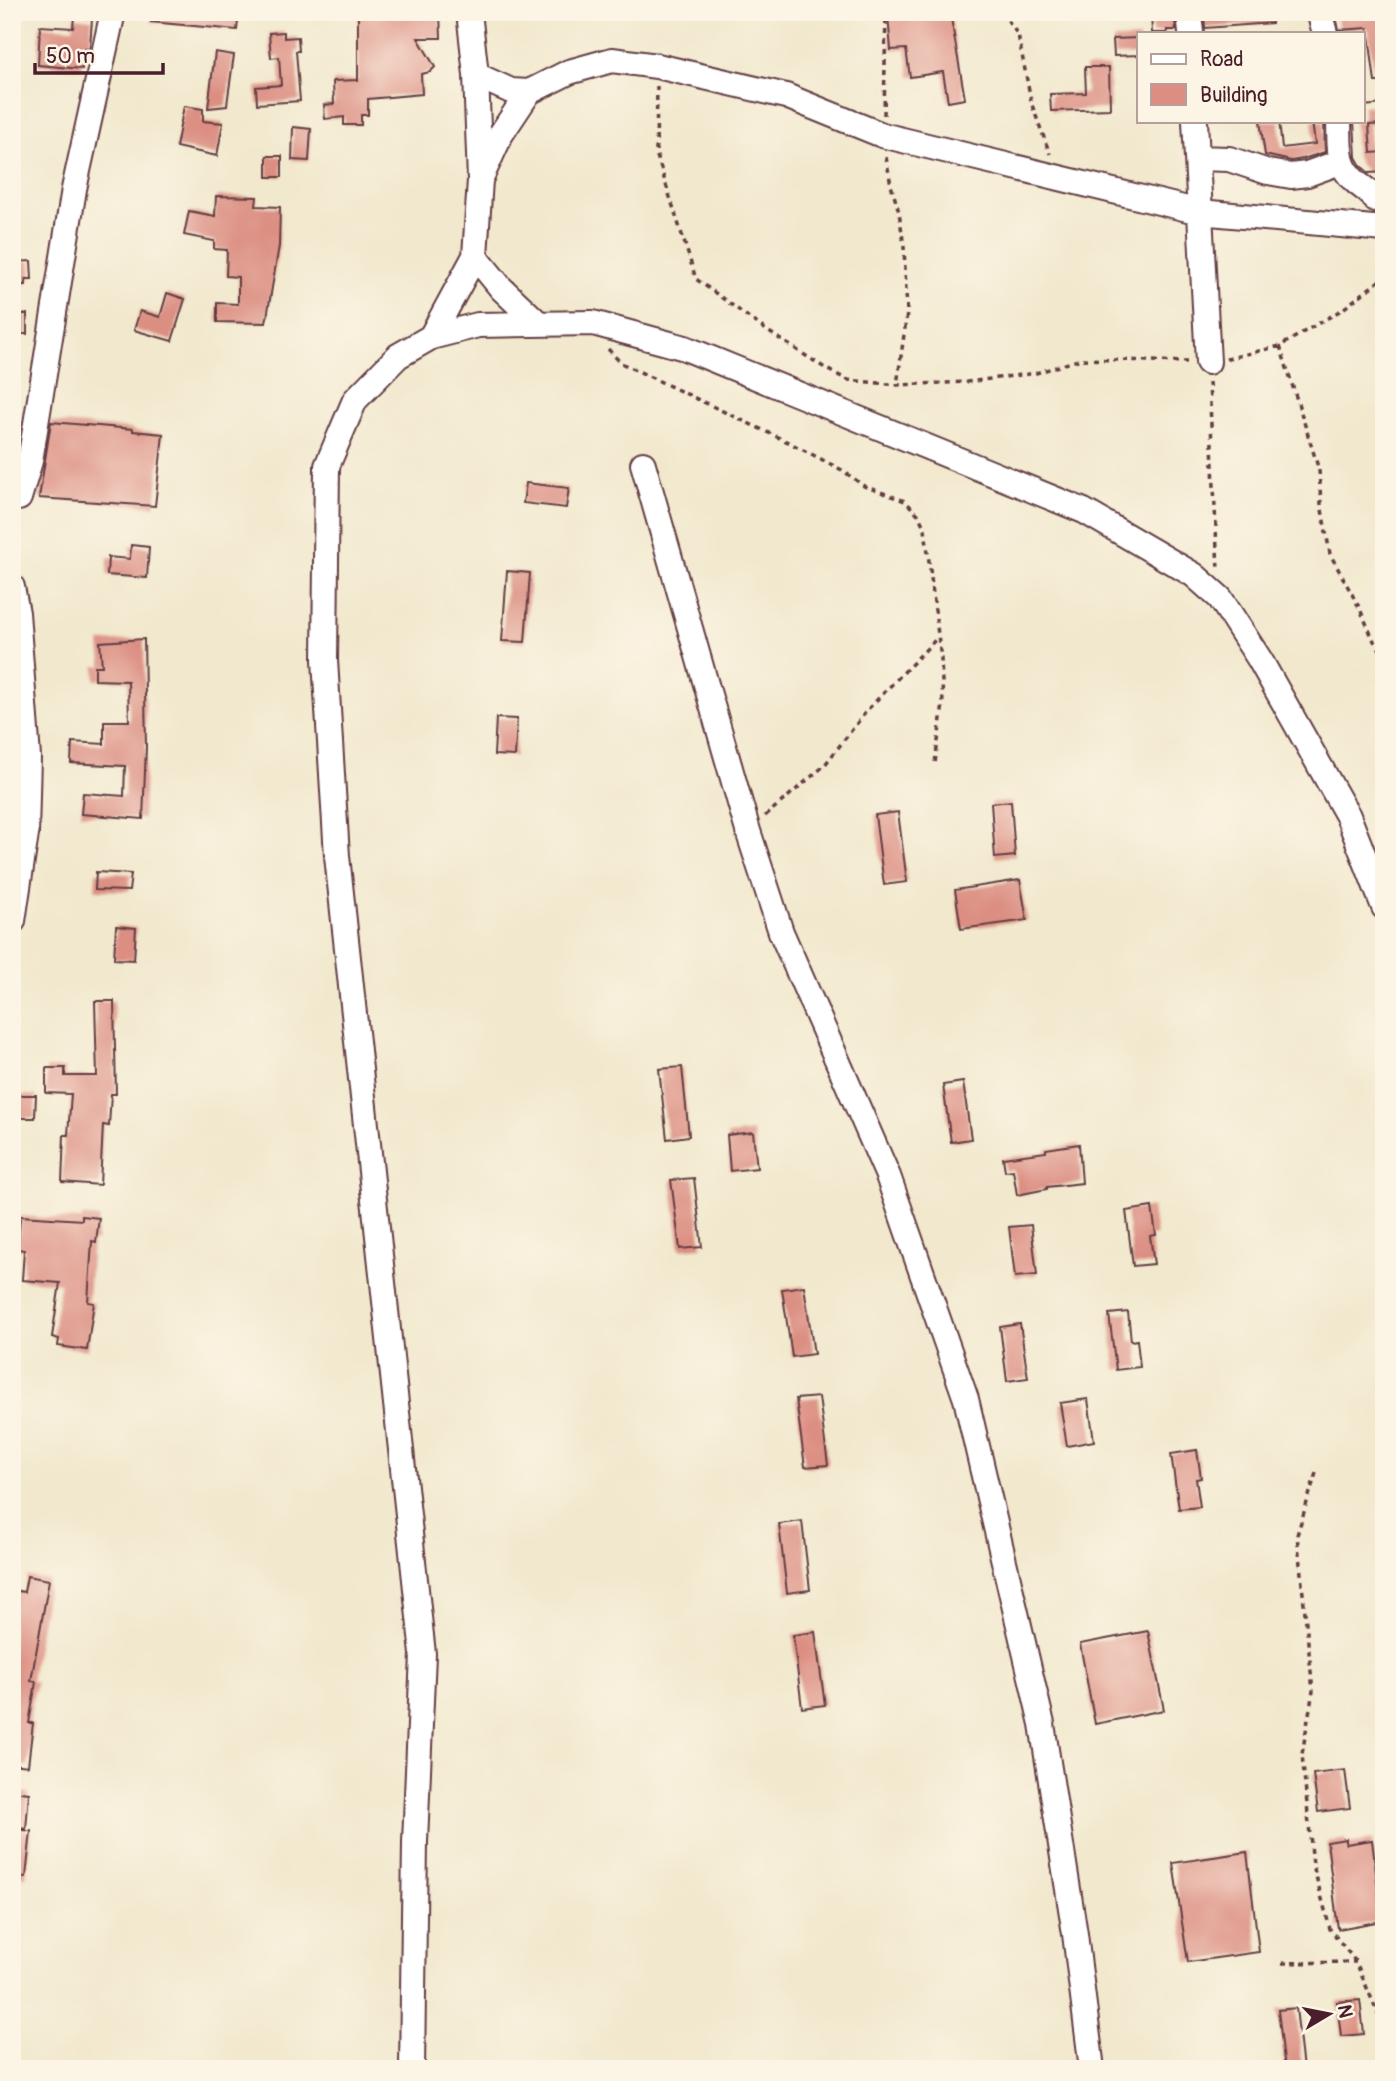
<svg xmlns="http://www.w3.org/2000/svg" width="1396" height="2081" viewBox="0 0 1396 2081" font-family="Pangolin,sans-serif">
<rect width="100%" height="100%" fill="#fcf5e5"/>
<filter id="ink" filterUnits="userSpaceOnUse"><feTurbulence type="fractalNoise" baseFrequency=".0143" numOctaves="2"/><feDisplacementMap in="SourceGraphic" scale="14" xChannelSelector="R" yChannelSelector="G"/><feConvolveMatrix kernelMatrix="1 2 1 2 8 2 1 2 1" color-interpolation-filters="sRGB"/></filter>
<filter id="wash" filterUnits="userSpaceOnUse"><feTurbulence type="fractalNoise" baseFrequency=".00686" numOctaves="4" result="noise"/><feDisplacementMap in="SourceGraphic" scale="28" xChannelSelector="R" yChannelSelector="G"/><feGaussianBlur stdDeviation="1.57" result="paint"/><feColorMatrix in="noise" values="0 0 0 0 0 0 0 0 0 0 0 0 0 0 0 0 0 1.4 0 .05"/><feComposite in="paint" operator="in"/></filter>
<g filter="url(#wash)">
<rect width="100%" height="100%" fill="#f1e8cd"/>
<g id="blocks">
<path fill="#dc8e82" d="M 152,12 L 239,12 L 237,30 L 151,22 Z
M 358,12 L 440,12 L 441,38 L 418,38 L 435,67 L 430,72 L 421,74 L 422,94 L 368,99 L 368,115 L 361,115 L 361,125 L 344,125 L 344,117 L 325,119 L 324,105 L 334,104 L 333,81 L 358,80 Z
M 919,12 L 950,12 L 965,99 L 948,102 L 943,72 L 910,77 L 906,49 L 891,50 L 888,15 Z
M 1151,12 L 1174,12 L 1176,30 L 1167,30 L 1167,33 L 1152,33 Z
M 1204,12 L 1271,12 L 1272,23 L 1205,28 Z
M 1335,12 L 1384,12 L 1384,82 L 1375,82 L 1368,28 L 1339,30 Z
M 74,17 L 92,19 L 90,46 L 89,50 L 84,49 L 82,69 L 38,65 L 40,26 L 73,28 Z
M 284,32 L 284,38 L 298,37 L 299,51 L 296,51 L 300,101 L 257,104 L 256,87 L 281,85 L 279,57 L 271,58 L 269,33 Z
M 1139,38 L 1139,55 L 1114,56 L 1113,39 Z
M 215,52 L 234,55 L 228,97 L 227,106 L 208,108 Z
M 1085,67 L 1109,67 L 1110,109 L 1051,111 L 1050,94 L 1086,93 Z
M 1384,104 L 1384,124 L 1369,125 L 1371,153 L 1384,152 L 1384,172 L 1369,173 L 1361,166 L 1356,157 L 1354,121 L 1363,121 L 1363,106 Z
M 184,106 L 203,109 L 203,121 L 223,123 L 217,156 L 176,147 Z
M 1260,121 L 1279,121 L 1282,148 L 1315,144 L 1312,121 L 1324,121 L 1325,152 L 1303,159 L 1291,161 L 1265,155 Z
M 293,127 L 311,129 L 309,161 L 292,160 Z
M 267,156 L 282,156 L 282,177 L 267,177 Z
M 216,196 L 257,197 L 256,206 L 280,207 L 279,246 L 266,323 L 217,322 L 217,303 L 238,304 L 238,277 L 226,276 L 227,250 L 214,249 L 214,241 L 184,235 L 189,211 L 215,216 Z
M 31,261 L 32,279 L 26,279 L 26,285 L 12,285 L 12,262 Z
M 167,293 L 185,299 L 172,341 L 134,330 L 140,311 L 160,317 Z
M 12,314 L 27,314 L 27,334 L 12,334 Z
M 51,422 L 133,429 L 133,431 L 163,434 L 155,506 L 39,498 Z
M 526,483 L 569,488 L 566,508 L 523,503 Z
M 131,545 L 149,547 L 147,578 L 107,575 L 108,557 L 130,559 Z
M 507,571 L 530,573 L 525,642 L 502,641 Z
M 144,639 L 146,747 L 143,819 L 81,814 L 83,793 L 124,796 L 125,766 L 71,763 L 72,742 L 104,744 L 104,721 L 129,721 L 128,681 L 95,680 L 95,666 L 102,666 L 100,642 Z
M 496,718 L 517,719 L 515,756 L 494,755 Z
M 1011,801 L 1015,856 L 995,858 L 991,803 Z
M 898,812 L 907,882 L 884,885 L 875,815 Z
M 96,872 L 131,874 L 129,891 L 95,890 Z
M 1020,880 L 1027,920 L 961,929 L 955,890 Z
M 116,926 L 136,928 L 134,960 L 114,959 Z
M 95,1001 L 114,1001 L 116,1094 L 111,1094 L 109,1126 L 103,1125 L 100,1185 L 62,1182 L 64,1135 L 68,1135 L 71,1094 L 46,1093 L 46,1068 L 65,1068 L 65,1076 L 97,1076 Z
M 682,1067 L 689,1136 L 667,1139 L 659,1069 Z
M 963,1082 L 971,1139 L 951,1142 L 943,1085 Z
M 12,1095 L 36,1095 L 35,1118 L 12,1118 Z
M 753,1132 L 757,1168 L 730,1171 L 727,1135 Z
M 1079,1144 L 1082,1183 L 1047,1187 L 1047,1189 L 1017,1195 L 1013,1170 L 1005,1171 L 1003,1158 L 1046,1152 L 1046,1149 Z
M 694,1178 L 702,1247 L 680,1249 L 671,1180 Z
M 1152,1207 L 1156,1235 L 1150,1236 L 1154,1264 L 1133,1266 L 1126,1211 Z
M 20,1216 L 82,1220 L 82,1216 L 99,1218 L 96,1242 L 92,1241 L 88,1302 L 94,1303 L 87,1350 L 58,1346 L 59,1339 L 52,1337 L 60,1283 L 22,1280 L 24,1250 L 18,1249 Z
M 1031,1225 L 1037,1275 L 1015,1277 L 1009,1227 Z
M 804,1286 L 814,1354 L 792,1357 L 782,1289 Z
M 1128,1312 L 1131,1341 L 1137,1340 L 1140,1367 L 1116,1370 L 1109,1314 Z
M 1020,1324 L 1028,1378 L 1007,1381 L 1000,1327 Z
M 819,1397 L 828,1465 L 805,1467 L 796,1399 Z
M 1088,1399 L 1094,1441 L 1067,1446 L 1060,1403 Z
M 1197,1450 L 1201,1478 L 1196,1479 L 1200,1507 L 1179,1509 L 1171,1454 Z
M 802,1521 L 810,1590 L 787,1593 L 779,1524 Z
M 27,1576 L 49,1580 L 31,1681 L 36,1682 L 29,1723 L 33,1723 L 28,1766 L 12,1764 L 12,1590 L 24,1592 Z
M 1148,1631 L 1164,1710 L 1095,1724 L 1080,1644 Z
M 815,1632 L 825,1705 L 802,1708 L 793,1635 Z
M 1345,1770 L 1350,1808 L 1318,1812 L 1313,1774 Z
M 12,1791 L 29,1793 L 26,1829 L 12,1827 Z
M 16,1829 L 31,1831 L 26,1877 L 12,1876 Z
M 1346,1839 L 1346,1844 L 1372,1840 L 1382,1921 L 1338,1929 L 1327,1842 Z
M 1247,1852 L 1259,1952 L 1188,1962 L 1173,1863 Z
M 1360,2000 L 1364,2034 L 1341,2036 L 1337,2002 Z
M 1296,2008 L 1303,2069 L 1285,2069 L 1278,2010 Z"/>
</g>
</g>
<g filter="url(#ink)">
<use href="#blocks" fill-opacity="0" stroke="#633d43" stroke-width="2"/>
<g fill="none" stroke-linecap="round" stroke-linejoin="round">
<defs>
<path id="minor" d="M 1189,12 L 1191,33
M 1319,12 L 1325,33
M 476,75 L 511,91 L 529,92
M 1195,121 L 1208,362
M 1339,121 C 1340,144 1336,166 1356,182 C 1363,188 1371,192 1376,200 L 1384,202
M 1197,158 L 1229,159 L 1268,172 L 1291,176 L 1307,174 L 1340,162
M 480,180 L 501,134 L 529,92 L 569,72 L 612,60 L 657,66 L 786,96 L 882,135 L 1200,212 L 1384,229
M 475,256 L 501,288 L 539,324
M 431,337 L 475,256 L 480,180 L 476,75 L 469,12
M 643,464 L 748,831 L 781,932 L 888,1176 L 966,1399 L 1042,1724 L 1075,1934 L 1092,2069
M 12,498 L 19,498 L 30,461 L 74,189 L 113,12
M 12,587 L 17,613 L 28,757 L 26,834 L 13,921
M 412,2069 L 415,1842 L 423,1654 L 337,856 L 325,660 L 327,466 L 355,400 L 398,356 L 431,337 L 478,325 L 593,323 L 685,348 L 1084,511 L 1194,575 L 1220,598 L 1260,660 L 1348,816 L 1384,907"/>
</defs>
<use href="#minor" stroke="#633d43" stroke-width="28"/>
<path stroke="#633d43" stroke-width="3.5" stroke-dasharray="5 5" stroke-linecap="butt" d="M 1002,12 L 1018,35 L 1032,105 L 1050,154
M 657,86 L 656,153 L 696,279 L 766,330 L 828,370 L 848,380 L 897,385 L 967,382 L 1036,373 L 1081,359 L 1187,362
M 884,115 L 886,12
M 886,157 L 891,185 L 899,212 L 904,247 L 907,313 L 897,385
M 1280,346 L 1319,470 L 1321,504 L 1330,554 L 1359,607 L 1374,641 L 1384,655
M 608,349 L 621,363 L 788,442 L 842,470 L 864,486 L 905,501 L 918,514 L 925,529 L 941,659 L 943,704 L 935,763
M 1226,359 L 1280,346 L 1343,309 L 1384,277
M 1209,382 L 1218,570
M 765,816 L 824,766 L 868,709 L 938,637
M 1316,1473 L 1297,1535 L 1313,1691 L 1302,1754 L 1313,1865 L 1330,1929 L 1356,1962 L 1384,2028
M 1282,1963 L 1356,1962"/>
<use href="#minor" stroke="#fff" stroke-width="24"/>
</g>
</g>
<rect width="1396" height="2081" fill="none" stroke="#fcf5e5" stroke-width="42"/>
<rect x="1137" y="32" width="228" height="91" fill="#fcf5e5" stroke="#b59f9b" stroke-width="2"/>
<rect x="1151" y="54" width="35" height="10" fill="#ffffff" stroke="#b59f9b" stroke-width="2"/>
<text x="1200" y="66" font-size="21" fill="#4a1f2b">Road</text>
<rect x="1151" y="84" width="35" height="21" fill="#dc8e82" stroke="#b59f9b" stroke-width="2"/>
<text x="1200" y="102" font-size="21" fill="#4a1f2b">Building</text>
<g transform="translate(1329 2014) rotate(80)" stroke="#fcf5e5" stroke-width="5" paint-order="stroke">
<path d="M0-5L12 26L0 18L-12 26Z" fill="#4a1f2b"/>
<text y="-10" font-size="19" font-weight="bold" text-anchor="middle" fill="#4a1f2b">N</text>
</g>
<path d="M35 63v10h128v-10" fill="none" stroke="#4a1f2b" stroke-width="3.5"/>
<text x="46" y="63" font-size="21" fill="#4a1f2b" stroke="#fcf5e5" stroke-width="5" paint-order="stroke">50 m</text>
</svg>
